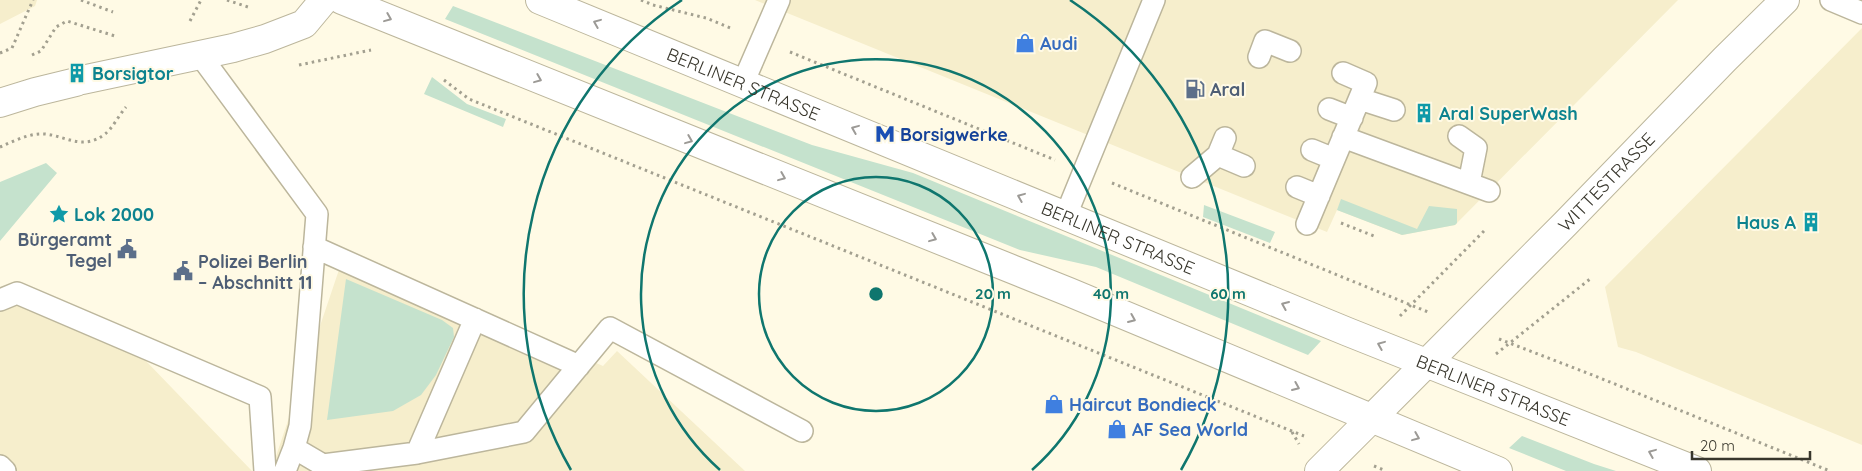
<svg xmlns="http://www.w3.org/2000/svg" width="1862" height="471" viewBox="0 0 1862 471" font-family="Quicksand,sans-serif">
<rect width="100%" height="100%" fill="#fffae5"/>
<path fill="#f6eecc" d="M 0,0 L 37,0 L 35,6 L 0,24 Z
M 755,0 L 1678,0 L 1455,225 L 1402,235 L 1337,210 L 1327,232 Z
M 1862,28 L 1862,445 L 1636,352 L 1618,347 L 1605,287 Z
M 345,252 L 603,366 L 617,351 L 745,471 L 271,471 Z
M 19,291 L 120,334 L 252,471 L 0,471 L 0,312 Z"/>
<path fill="#c5e2cd" d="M 453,6 L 812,145 L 913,173 L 1321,341 L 1308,355 L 1096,267 L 1020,250 L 445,19 Z
M 432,77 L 467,104 L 506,119 L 503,127 L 424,94 Z
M 46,163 L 57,173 L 0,241 L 0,182 Z
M 1341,199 L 1417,229 L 1429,206 L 1457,209 L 1457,223 L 1455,225 L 1402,235 L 1337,210 Z
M 1204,205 L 1275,232 L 1270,243 L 1203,217 Z
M 346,279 L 442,320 L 453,328 L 454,337 L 436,375 L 421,395 L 393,411 L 327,420 Z
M 1522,436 L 1594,464 L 1616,471 L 1566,471 L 1509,448 Z"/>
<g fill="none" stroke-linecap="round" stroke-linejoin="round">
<defs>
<path id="lane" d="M 1831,0 L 1862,13
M 200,55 L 317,214 L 300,426 L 294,448 L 285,471
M 1259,57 L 1265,41 L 1290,51
M 743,83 L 779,0
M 1360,99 L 1394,110
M 1329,109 L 1352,118
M 1459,136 L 1476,148 L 1469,183
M 1343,137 L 1489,191
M 1312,150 L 1334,159
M 1218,155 L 1244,166
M 1192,177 L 1218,155 L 1225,138
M 1297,187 L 1319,196
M 1066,215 L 1154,0
M 1307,224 L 1366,83 L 1343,73
M 314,247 L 579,366
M 0,300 L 17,293 L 260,397 L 265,471
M 294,448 L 323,465 L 417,453 L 524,432 L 610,328 L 802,431
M 417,453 L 475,319
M 0,466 L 5,471"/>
<path id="street" d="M 82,80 L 233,48 L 265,39 L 304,24 L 324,0
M 0,103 L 35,92 L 76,82
M 1319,471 L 1371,419"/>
<g id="secondary">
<path d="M 342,0 L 1069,292 L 1498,471"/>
<path id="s1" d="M 540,0 L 1348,332 L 1697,471"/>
<path id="s2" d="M 1371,419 L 1565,224 L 1725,59 L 1785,0"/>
</g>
</defs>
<use href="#lane" stroke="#bcb69c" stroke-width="24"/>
<use href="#street" stroke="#bcb69c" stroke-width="30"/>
<use href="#secondary" stroke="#bcb69c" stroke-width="30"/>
<path stroke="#a3a090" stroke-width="3" stroke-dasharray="2.5 4" stroke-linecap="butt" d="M 81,0 L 113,12
M 227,0 L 248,7
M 641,0 L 653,5 L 706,18 L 733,29
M 190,21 L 201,0
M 790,52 L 1055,160
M 0,53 L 12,48 L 33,0
M 32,55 L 41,51 L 56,27 L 67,21 L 115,36
M 299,65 L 371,50
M 444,80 L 469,99 L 1304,436
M 0,147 C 14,141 29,133 45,134 C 66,136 83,151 105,134 C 112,129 119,115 126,107
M 1112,183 L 1428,312
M 1341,223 L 1374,236
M 1400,316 L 1485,230
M 1499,339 L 1595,376 L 1830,471
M 1496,354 L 1590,279
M 1292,432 L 1299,444
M 1374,466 L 1386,471"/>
<use href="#lane" stroke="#fff" stroke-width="21"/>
<use href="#street" stroke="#fff" stroke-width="28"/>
<use href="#secondary" stroke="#fff" stroke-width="28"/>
</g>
<defs><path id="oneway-chevron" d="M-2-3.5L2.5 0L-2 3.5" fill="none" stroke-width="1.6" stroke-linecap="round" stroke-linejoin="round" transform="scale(1.25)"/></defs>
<g stroke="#9c9a96">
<use href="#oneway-chevron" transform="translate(388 18) rotate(22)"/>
<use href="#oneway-chevron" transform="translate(597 23) rotate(-158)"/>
<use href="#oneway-chevron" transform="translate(538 79) rotate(22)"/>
<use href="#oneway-chevron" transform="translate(855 129) rotate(-158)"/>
<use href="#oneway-chevron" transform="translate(689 140) rotate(22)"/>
<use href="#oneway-chevron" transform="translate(782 177) rotate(22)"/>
<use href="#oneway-chevron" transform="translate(1021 197) rotate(-158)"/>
<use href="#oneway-chevron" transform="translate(933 238) rotate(22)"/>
<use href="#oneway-chevron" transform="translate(1285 305) rotate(-157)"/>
<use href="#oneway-chevron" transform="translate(1132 319) rotate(23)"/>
<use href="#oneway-chevron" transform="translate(1381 345) rotate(-158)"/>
<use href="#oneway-chevron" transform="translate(1296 387) rotate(23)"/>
<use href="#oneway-chevron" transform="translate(1416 437) rotate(22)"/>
<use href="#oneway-chevron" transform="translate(1652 453) rotate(-158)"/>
</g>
<g fill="none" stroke="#0f766e" stroke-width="2.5">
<circle cx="876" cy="294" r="117"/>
<path d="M720 470A235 235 0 1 1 1032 470"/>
<path d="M571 470A352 352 0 0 1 682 0M1070 0A352 352 0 0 1 1181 470"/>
</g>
<defs>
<symbol id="shop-bare" viewBox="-9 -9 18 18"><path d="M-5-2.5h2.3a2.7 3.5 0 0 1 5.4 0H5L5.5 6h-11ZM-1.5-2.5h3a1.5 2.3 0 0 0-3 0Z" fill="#3f7fe0" stroke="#fffae5" stroke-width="2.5" paint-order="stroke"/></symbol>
<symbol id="building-bare" viewBox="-9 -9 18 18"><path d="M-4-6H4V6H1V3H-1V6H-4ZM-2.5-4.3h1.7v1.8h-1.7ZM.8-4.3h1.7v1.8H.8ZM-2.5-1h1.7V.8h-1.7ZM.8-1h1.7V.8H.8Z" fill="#0f9aa8" stroke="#fffae5" stroke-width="2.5" paint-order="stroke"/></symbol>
<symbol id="fuel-bare" viewBox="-9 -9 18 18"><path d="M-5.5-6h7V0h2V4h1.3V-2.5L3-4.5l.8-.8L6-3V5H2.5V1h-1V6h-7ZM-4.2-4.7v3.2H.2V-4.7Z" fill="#5c6f8a" stroke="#fffae5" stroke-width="2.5" paint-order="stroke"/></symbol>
<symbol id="metro-bare" viewBox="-9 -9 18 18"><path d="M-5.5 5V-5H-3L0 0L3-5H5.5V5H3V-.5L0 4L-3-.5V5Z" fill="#1a4fb4" stroke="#fffae5" stroke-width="2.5" paint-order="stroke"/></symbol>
<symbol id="sight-bare" viewBox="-9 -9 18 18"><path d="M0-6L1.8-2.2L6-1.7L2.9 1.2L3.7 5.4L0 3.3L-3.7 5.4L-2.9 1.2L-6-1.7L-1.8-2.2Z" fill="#0f9aa8" stroke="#fffae5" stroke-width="2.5" paint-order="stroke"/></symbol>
<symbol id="civic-bare" viewBox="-9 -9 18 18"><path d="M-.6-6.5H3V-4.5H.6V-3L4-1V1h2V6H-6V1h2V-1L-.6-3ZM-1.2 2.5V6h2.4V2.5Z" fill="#5c6f8a" stroke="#fffae5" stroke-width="2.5" paint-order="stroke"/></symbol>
</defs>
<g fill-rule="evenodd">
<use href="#shop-bare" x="1011" y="29" width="28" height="28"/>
<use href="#building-bare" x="63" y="59" width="28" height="28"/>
<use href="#fuel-bare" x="1181" y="75" width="28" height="28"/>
<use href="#building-bare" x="1410" y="99" width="28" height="28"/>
<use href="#metro-bare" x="871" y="120" width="28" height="28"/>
<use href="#sight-bare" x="45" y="200" width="28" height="28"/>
<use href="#building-bare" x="1797" y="208" width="28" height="28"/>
<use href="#civic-bare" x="113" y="235" width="28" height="28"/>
<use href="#civic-bare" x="169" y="257" width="28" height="28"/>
<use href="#shop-bare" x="1040" y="390" width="28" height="28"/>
<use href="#shop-bare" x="1103" y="415" width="28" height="28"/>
</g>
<g text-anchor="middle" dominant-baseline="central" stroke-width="4" stroke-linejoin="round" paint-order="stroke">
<g font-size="18" font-weight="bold" fill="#366cbe" stroke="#fffae5" text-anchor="start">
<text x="1040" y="43">Audi</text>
<text x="1069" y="404">Haircut Bondieck</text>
<text x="1132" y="429">AF Sea World</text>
</g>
<g font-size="18" font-weight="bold" fill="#0d838f" stroke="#fffae5" text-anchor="start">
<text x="92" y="73">Borsigtor</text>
<text x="1439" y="113">Aral SuperWash</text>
<text x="74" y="214">Lok 2000</text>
<text x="1796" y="222" text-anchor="end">Haus A</text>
</g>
<g font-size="18" fill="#38362c" stroke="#fffae5">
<text stroke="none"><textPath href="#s1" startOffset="220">BERLINER STRASSE</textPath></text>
<text stroke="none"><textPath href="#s2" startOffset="334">WITTESTRASSE</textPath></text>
<text stroke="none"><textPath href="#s1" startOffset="625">BERLINER STRASSE</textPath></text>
<text stroke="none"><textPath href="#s1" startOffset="1030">BERLINER STRASSE</textPath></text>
</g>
<g font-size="18" font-weight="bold" fill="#4e5e75" stroke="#fffae5" text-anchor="start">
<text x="1210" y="89">Aral</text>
<text x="112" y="239" text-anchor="end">Bürgeramt<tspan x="112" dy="21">Tegel</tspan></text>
<text x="198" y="261">Polizei Berlin<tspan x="198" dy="21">– Abschnitt 11</tspan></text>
</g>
<g font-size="18" font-weight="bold" fill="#164399" stroke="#fffae5" text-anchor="start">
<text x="900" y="134">Borsigwerke</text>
</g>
</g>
<circle cx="876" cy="294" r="8" fill="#0f766e" stroke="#fffae5" stroke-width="2.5"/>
<g font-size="15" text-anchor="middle" font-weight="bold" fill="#0f766e" stroke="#fffae5" stroke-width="4" stroke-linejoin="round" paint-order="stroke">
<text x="993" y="299">20 m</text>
<text x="1111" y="299">40 m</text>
<text x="1228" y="299">60 m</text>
</g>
<path d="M1692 451v8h118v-8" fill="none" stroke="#38362c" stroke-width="2.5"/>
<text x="1700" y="451" font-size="15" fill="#38362c" stroke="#fffae5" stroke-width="4" paint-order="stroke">20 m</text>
</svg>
